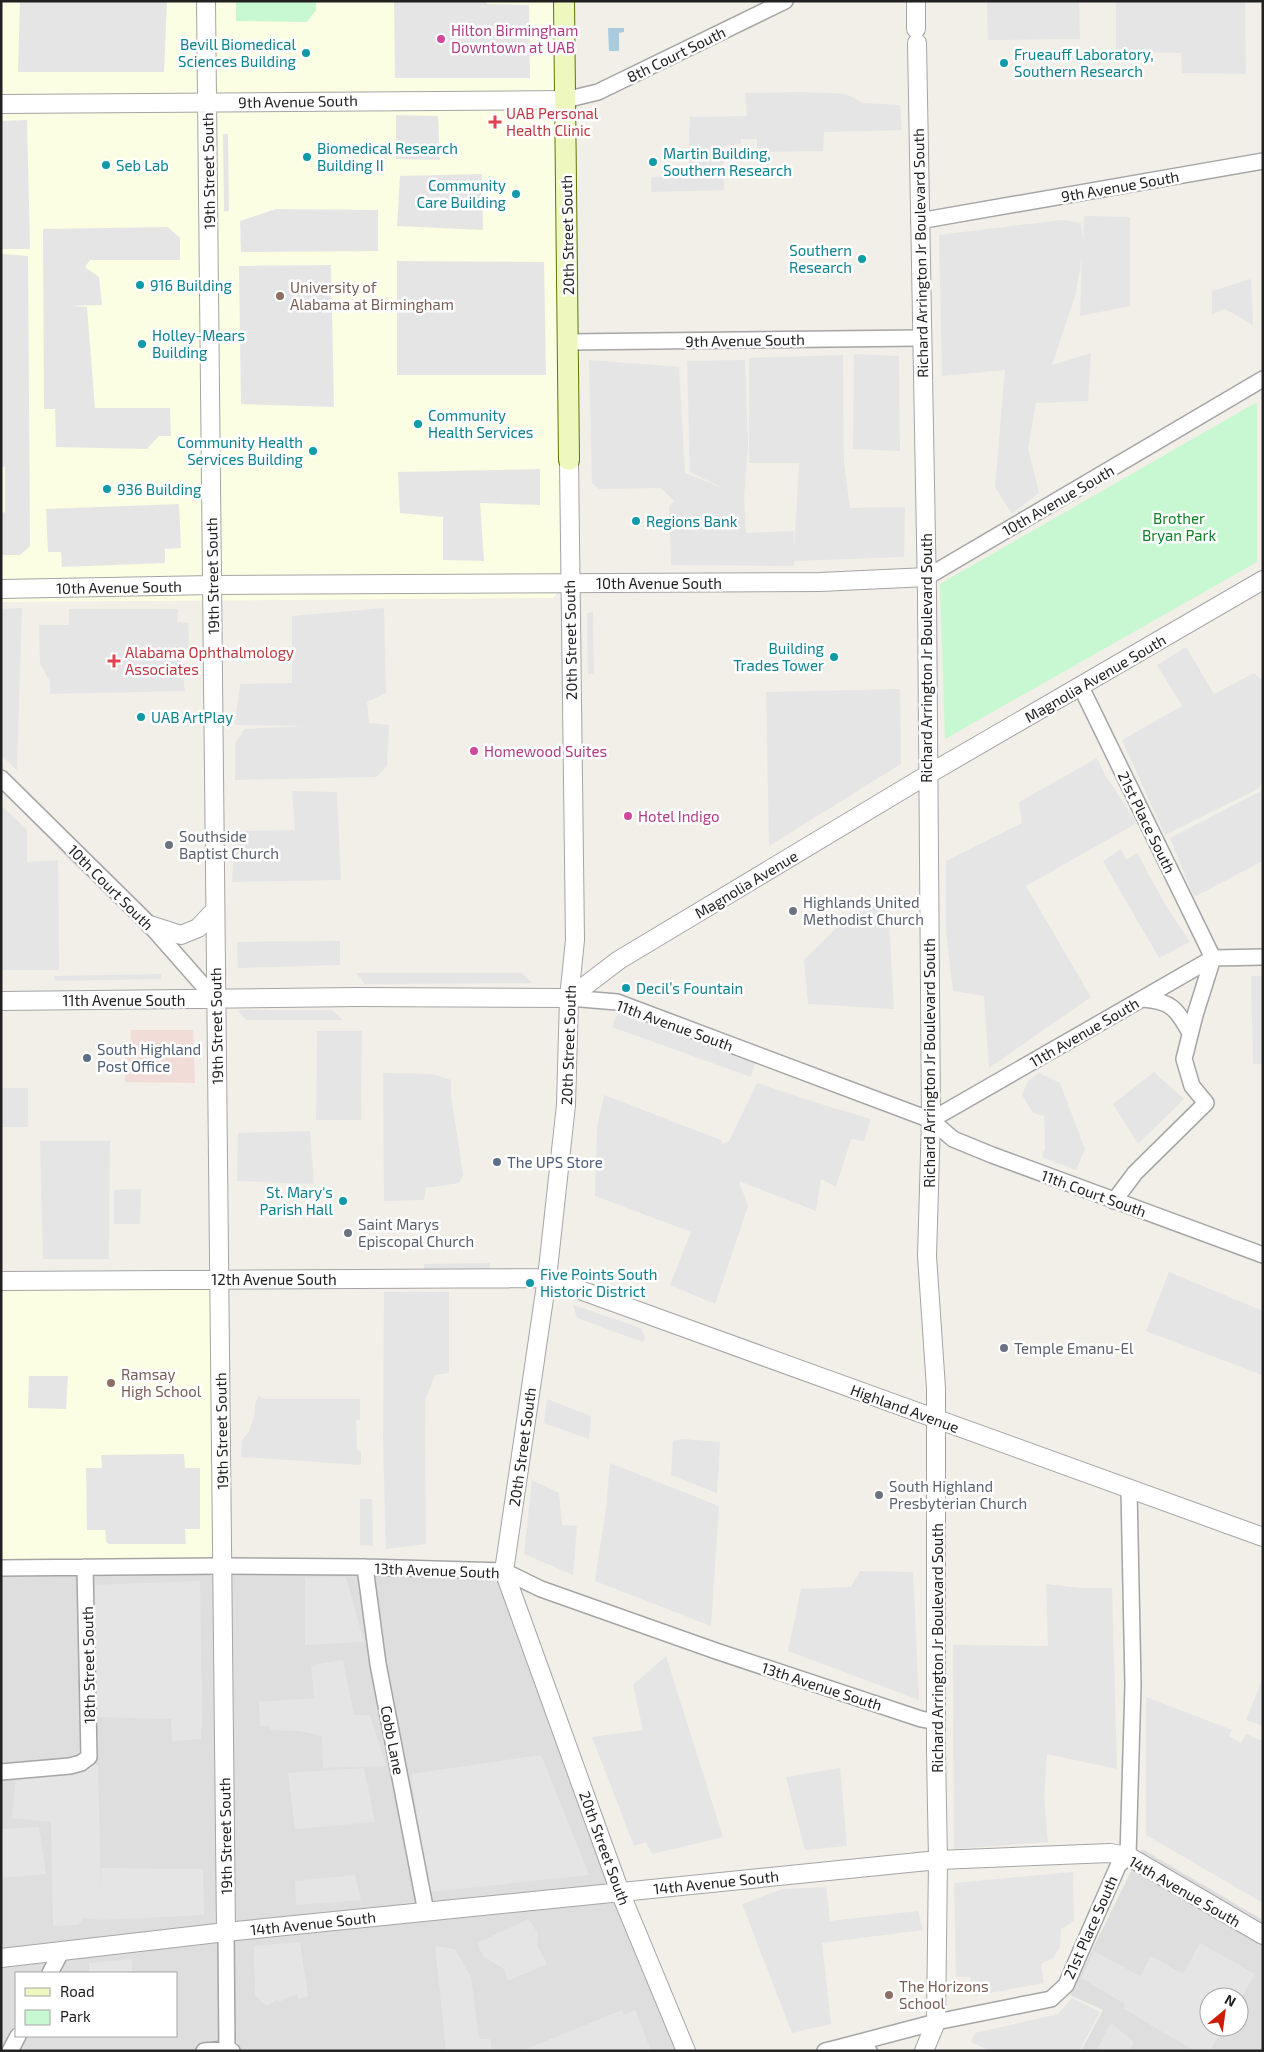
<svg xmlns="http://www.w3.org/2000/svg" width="1264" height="2052" viewBox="0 0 1264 2052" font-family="'Exo 2',sans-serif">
<rect width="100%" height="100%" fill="#f1efe7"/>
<path fill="#dfdede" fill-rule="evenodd" d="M 1,1567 L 504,1571 L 692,2051 L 1,2051 ZM 16,1973 L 176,1973 L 176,2036 L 16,2036 Z
M 1142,1849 L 1263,1920 L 1263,2051 L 1081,2051 L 1103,2010 L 1070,1995 ZM 1209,1997 L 1239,1997 L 1239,2027 L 1209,2027 Z"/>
<path fill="#f1dcd7" d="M 131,1030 L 193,1030 L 195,1083 L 125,1082 L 125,1051 L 130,1046 Z"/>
<path fill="#fbfee3" d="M 1,1 L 558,1 L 560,590 L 553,598 L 1,602 Z
M 219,1279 L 222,1566 L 1,1568 L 1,1281 Z"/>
<path fill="#c7f8d1" d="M 236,1 L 316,1 L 316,10 L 307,22 L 236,21 Z
M 1257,402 L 1257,562 L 945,739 L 940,584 Z"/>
<path fill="#e5e5e5" d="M 20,1 L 167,1 L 164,72 L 18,72 Z
M 394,1 L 486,1 L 487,4 L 529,5 L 530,78 L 395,78 Z
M 987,1 L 1079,1 L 1080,39 L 988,40 Z
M 1116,1 L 1245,1 L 1246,74 L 1182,73 L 1181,53 L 1116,52 Z
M 804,92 L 846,94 L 863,103 L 900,105 L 902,130 L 824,132 L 823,151 L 757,152 L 757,139 L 741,139 L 741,144 L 723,146 L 724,190 L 651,192 L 651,177 L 681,176 L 688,174 L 690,117 L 747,116 L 745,93 Z
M 396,115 L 438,116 L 440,160 L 396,159 Z
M 27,120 L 30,249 L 1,249 L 1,121 Z
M 223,134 L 228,134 L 229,211 L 224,211 Z
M 482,174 L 483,230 L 397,226 L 400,176 Z
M 276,209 L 378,210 L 378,251 L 241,252 L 240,221 Z
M 1084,216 L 1130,217 L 1130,306 L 1080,316 L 1082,256 L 1076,293 L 1052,365 L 1091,353 L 1088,401 L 1036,403 L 1028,448 L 1039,493 L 1012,514 L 995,487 L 1005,370 L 942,376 L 939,235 L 1062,220 L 1081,223 L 1083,243 Z
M 168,227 L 180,238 L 180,260 L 90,260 L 85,267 L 99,277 L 102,305 L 68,306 L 87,307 L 95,408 L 170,408 L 171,436 L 159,436 L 147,449 L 56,447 L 55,409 L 44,409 L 43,229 Z
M 1,254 L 28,256 L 30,546 L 20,555 L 1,555 L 1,513 L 5,512 L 5,467 L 1,466 Z
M 397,261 L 544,262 L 546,375 L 397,375 Z
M 331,265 L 334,407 L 241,404 L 239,266 Z
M 1251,279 L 1253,325 L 1225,309 L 1212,314 L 1212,291 Z
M 854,354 L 899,356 L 900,451 L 853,449 Z
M 843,355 L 844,463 L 850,508 L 905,507 L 904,557 L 794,561 L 794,566 L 671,565 L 669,506 L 674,501 L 661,488 L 599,489 L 592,483 L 589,360 L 679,367 L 685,473 L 727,490 L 690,472 L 687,361 L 745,360 L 748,447 L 744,497 L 746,533 L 794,531 L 794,552 L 799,463 L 749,463 L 749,358 Z
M 540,469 L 540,505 L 480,503 L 484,561 L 443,560 L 443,517 L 400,513 L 398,472 Z
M 179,504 L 181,548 L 165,549 L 165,563 L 62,567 L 61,552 L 48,552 L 46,509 Z
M 22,608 L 17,770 L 1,755 L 1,609 Z
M 384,608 L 386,693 L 367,702 L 369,723 L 389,725 L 387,766 L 376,777 L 235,780 L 235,743 L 245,729 L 304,726 L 235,725 L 240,684 L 292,683 L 292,616 Z
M 69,609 L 178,609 L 177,622 L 188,623 L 189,649 L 179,649 L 185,691 L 50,694 L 50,681 L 40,664 L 39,625 L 69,625 Z
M 593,612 L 594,674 L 588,674 L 587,613 Z
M 1186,647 L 1214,694 L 1254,673 L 1263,681 L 1263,782 L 1258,789 L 1165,835 L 1122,740 L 1182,706 L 1157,665 Z
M 900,689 L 901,764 L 769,846 L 766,692 Z
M 1097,758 L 1105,775 L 1137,823 L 1026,886 L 1091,997 L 989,1068 L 984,996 L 953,991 L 946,931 L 946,861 L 1022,823 L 1019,802 Z
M 1263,790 L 1263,861 L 1194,897 L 1170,838 Z
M 292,791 L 337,792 L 341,880 L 232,882 L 235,831 L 295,830 Z
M 1,805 L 27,830 L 27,862 L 58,860 L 59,970 L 1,970 Z
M 60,845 L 172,954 L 169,957 L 57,848 Z
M 1121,849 L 1126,860 L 1137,853 L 1166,906 L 1190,942 L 1159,958 L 1103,861 Z
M 888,905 L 894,1009 L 808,1004 L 804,960 L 858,907 Z
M 340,941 L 340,965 L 238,968 L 237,942 Z
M 356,973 L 522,973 L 532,983 L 365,984 Z
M 161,974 L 161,979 L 55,981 L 54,976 Z
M 1251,976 L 1263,976 L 1263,1064 L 1253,1064 Z
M 237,1010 L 332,1010 L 343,1020 L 246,1020 Z
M 618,1012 L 755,1063 L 751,1077 L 612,1027 Z
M 317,1031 L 362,1031 L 361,1120 L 316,1120 Z
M 1154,1072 L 1184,1099 L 1138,1144 L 1113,1104 Z
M 383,1073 L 433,1074 L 451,1080 L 451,1095 L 463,1175 L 459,1183 L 426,1188 L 424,1200 L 384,1201 Z
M 1039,1073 L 1060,1083 L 1085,1149 L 1076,1170 L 1044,1158 L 1042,1155 L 1045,1148 L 1044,1116 L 1033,1113 L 1022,1095 L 1028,1081 Z
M 757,1083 L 830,1107 L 871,1119 L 864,1141 L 851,1139 L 836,1187 L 821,1179 L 816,1211 L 739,1181 L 748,1206 L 715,1304 L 670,1285 L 691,1232 L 595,1196 L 597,1127 L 604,1095 L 721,1140 L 723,1144 L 729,1141 Z
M 1,1088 L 28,1088 L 28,1127 L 1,1127 Z
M 310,1131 L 314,1184 L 237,1181 L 238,1133 Z
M 40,1141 L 110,1141 L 109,1259 L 43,1259 Z
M 141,1189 L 140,1224 L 114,1224 L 114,1190 Z
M 490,1263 L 490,1269 L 424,1269 L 424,1264 Z
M 1169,1272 L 1263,1311 L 1262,1375 L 1146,1331 Z
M 384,1292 L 449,1292 L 449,1373 L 435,1375 L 425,1400 L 426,1544 L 386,1549 L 383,1441 Z
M 573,1305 L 641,1328 L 645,1338 L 643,1342 L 577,1318 Z
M 29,1376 L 68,1376 L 66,1409 L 28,1408 Z
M 258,1396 L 266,1399 L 360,1399 L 360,1420 L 356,1420 L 357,1450 L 361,1451 L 361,1465 L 241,1457 L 242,1440 L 249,1432 L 255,1413 L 255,1405 Z
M 547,1399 L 591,1416 L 589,1439 L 544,1423 Z
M 684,1439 L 720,1442 L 717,1493 L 671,1475 L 673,1441 Z
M 184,1454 L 185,1468 L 200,1468 L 200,1529 L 185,1529 L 186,1544 L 109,1544 L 106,1542 L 105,1530 L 87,1530 L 86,1468 L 102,1468 L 101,1455 Z
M 610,1463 L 719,1506 L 711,1626 L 595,1581 L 606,1508 Z
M 532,1480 L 559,1493 L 562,1525 L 577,1526 L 573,1575 L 524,1554 Z
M 360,1499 L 372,1499 L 373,1546 L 360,1545 Z
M 860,1571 L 913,1572 L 919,1700 L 788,1651 L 801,1589 L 851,1587 Z
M 346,1577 L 364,1642 L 305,1645 L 305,1578 Z
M 200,1581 L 202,1710 L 201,1739 L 172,1741 L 171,1719 L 93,1717 L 93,1585 Z
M 1046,1584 L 1081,1588 L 1112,1588 L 1117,1769 L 1047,1754 L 1044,1798 L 1048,1842 L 954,1849 L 953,1645 L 1048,1646 Z
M 666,1656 L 723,1837 L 652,1854 L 646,1842 L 634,1846 L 592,1737 L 643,1730 L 633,1685 Z
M 343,1660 L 354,1715 L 370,1715 L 386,1766 L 323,1768 L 322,1736 L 299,1731 L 270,1730 L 269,1726 L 260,1726 L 259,1702 L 314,1698 L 311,1665 Z
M 1263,1677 L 1263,1726 L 1246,1720 Z
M 1146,1697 L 1232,1730 L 1229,1736 L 1241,1743 L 1246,1734 L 1263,1741 L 1263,1903 L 1146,1835 Z
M 541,1755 L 589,1875 L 429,1892 L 411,1774 Z
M 92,1764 L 98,1765 L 101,1901 L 101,1868 L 203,1869 L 204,1915 L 101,1920 L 84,1918 L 78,1925 L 53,1926 L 51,1822 L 12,1818 L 16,1777 L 72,1774 Z
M 364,1768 L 375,1822 L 295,1829 L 288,1773 Z
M 840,1768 L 847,1846 L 805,1850 L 786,1777 Z
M 39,1827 L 46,1874 L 1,1878 L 1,1829 Z
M 1073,1872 L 1074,1921 L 1061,1929 L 1060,1947 L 1053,1958 L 1041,1964 L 1044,1983 L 974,1996 L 970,1977 L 956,1977 L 954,1883 Z
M 355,1875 L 361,1900 L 296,1905 L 295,1881 Z
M 826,1887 L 830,1921 L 918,1911 L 923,1930 L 822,1943 L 831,2024 L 792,2033 L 742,1904 L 782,1889 Z
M 528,1919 L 538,1933 L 537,1945 L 547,1964 L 508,1981 L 504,1969 L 483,1956 L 477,1943 Z
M 300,1942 L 308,1996 L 299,1999 L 296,1994 L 279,2002 L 278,1999 L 266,2006 L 255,1995 L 254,1946 Z
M 1200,1943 L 1255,1974 L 1239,2002 L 1239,1997 L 1209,1997 L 1209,2027 L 1224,2027 L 1210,2051 L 1195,2051 L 1154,2027 L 1123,2008 L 1125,2004 L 1081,1978 L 1094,1951 L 1140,1976 L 1151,1956 L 1183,1974 Z
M 435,1946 L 455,1949 L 471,1977 L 479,2039 L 490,2039 L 492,2051 L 446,2051 Z
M 132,1959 L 132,1973 L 89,1973 L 89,1963 Z
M 1072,1998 L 1100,2012 L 1079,2051 L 991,2051 L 971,2042 L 975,2033 L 1058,2014 Z
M 622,2010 L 624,2015 L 635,2010 L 651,2051 L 527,2051 L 526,2049 Z
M 1111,2023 L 1134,2042 L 1130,2051 L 1096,2051 Z"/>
<path fill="#a9cbdd" d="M 608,28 L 624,28 L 624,32 L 619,33 L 619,51 L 609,51 Z"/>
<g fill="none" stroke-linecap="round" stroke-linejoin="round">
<defs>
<path id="minor" d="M 565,100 L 598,92 L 785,1
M 919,221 L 1263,161
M 568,342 L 921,338
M 927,577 L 1263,379
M 1081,687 L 1213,958
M 1,778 L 150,925 L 216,1000
M 569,998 L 617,1002 L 931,1120 L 1213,958 L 1263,957
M 1143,999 C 1171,1001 1177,1009 1190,1033
M 931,1120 L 953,1139 L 992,1155 L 1263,1255
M 1114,1201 L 1135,1173 L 1206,1103 L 1192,1086 L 1184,1059 L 1195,1015 L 1213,958
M 365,1567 L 378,1664 L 426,1912
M 1,1568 L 222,1566 L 365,1567 L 504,1571 L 541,1589 L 716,1651 L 921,1719 L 937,1722
M 1,1772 L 70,1766 L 81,1763 L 89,1757 L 85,1567
M 226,1932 L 227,2051
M 50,1973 L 61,1952
M 841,2047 L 936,2022 L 1051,1999 L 1066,1985 L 1118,1866 L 1128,1856 L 1133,1685 L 1129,1489
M 10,2051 L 18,2036
M 204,2051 L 227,2049 L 232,2051
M 825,2051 L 841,2047 L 869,2051"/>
<path id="tertiary" d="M 206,1 L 226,1932
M 916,1 L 916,29
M 917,43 L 927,595 L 931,1120 L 927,1256 L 936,1388 L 936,1753 L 938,1860 L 936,2022 L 924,2051
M 1,104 L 565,100
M 569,460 L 575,940 L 569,998 L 566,1105 L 547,1278 L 504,1571 L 620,1892 L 686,2051
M 1,589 L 212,585 L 820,582 L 927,577
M 150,925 L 181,935 L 198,928 L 215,910
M 569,998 L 619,960 L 927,775 L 1263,580
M 1,1001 L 356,997 L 569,998
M 1,1281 L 547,1278 L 1263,1537
M 1,1958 L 226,1932 L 938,1860 L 1110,1853 L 1128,1856 L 1263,1935"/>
<path id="secondary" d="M 564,1 L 569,460"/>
</defs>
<use href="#minor" stroke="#a5a5a5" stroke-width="18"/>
<use href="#tertiary" stroke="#a5a5a5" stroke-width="20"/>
<use href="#secondary" stroke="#5d7708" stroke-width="22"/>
<use href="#minor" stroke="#fff" stroke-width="15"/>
<use href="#tertiary" stroke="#fff" stroke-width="18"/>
<use href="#secondary" stroke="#eef8be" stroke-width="20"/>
</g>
<g fill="#d1479c" stroke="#fff" stroke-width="2">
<circle cx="441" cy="39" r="5"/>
<circle cx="474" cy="751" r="5"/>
<circle cx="628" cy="816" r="5"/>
</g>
<g fill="#0f9aa8" stroke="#fff" stroke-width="2">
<circle cx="306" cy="53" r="5"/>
<circle cx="1004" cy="63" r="5"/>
<circle cx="307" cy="157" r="5"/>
<circle cx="653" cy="162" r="5"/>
<circle cx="106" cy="165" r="5"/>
<circle cx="516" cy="194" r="5"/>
<circle cx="862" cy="259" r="5"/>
<circle cx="140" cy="285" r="5"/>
<circle cx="142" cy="344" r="5"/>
<circle cx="418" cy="424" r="5"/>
<circle cx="313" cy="451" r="5"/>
<circle cx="107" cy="489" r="5"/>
<circle cx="636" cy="521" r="5"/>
<circle cx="834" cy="657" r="5"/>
<circle cx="141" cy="717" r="5"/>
<circle cx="626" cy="988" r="5"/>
<circle cx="343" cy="1201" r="5"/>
<circle cx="530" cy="1283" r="5"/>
</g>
<g fill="#e0444e" stroke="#fff" stroke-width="2">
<path d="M492.5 114.5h5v5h5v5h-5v5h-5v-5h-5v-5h5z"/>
<path d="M111.5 653.5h5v5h5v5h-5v5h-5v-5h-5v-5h5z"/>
</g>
<g fill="#8d6e63" stroke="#fff" stroke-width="2">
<circle cx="280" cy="296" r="5"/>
<circle cx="111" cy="1383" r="5"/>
<circle cx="889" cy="1995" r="5"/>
</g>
<g fill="#6b7280" stroke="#fff" stroke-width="2">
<circle cx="169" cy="845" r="5"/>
<circle cx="793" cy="911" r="5"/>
<circle cx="348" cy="1233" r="5"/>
<circle cx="1004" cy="1348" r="5"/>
<circle cx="879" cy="1495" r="5"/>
</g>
<g fill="#5c6f8a" stroke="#fff" stroke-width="2">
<circle cx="87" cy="1058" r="5"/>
<circle cx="497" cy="1162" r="5"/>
</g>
<g text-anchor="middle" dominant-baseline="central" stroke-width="5" stroke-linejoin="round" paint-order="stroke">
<g font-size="15" fill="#b23c85" stroke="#fff" text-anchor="start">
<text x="451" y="30">Hilton Birmingham<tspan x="451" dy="17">Downtown at UAB</tspan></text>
<text x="484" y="751">Homewood Suites</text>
<text x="638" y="816">Hotel Indigo</text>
</g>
<g font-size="15" fill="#0d838f" stroke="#fff" text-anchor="start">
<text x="296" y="44" text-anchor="end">Bevill Biomedical<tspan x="296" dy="17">Sciences Building</tspan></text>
<text x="1014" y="54">Frueauff Laboratory,<tspan x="1014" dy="17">Southern Research</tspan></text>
<text x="317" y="148">Biomedical Research<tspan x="317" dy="17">Building II</tspan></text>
<text x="663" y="153">Martin Building,<tspan x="663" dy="17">Southern Research</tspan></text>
<text x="116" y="165">Seb Lab</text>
<text x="506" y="185" text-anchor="end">Community<tspan x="506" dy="17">Care Building</tspan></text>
<text x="852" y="250" text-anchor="end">Southern<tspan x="852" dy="17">Research</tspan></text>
<text x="150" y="285">916 Building</text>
<text x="152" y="335">Holley-Mears<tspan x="152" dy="17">Building</tspan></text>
<text x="428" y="415">Community<tspan x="428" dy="17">Health Services</tspan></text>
<text x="303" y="442" text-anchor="end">Community Health<tspan x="303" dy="17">Services Building</tspan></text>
<text x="117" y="489">936 Building</text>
<text x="646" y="521">Regions Bank</text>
<text x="824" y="648" text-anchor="end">Building<tspan x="824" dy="17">Trades Tower</tspan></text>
<text x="151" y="717">UAB ArtPlay</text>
<text x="636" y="988">Decil’s Fountain</text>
<text x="333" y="1192" text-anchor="end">St. Mary's<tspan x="333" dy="17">Parish Hall</tspan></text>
<text x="540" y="1274">Five Points South<tspan x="540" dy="17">Historic District</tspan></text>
</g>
<g font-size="15" fill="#212121" stroke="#fff">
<text transform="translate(676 54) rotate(-26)">8th Court South</text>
<text transform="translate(298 101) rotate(-1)">9th Avenue South</text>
<text transform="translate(208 171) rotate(-91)">19th Street South</text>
<text transform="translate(1120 186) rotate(-10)">9th Avenue South</text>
<text transform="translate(567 235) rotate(-91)">20th Street South</text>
<text transform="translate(920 253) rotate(-91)">Richard Arrington Jr Boulevard South</text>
<text transform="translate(745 340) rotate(-1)">9th Avenue South</text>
<text transform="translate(1058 500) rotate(-30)">10th Avenue South</text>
<text transform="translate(212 576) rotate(-91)">19th Street South</text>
<text x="659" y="583">10th Avenue South</text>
<text transform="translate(119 587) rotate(-1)">10th Avenue South</text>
<text transform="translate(570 640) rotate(-91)">20th Street South</text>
<text transform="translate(926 658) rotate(-90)">Richard Arrington Jr Boulevard South</text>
<text transform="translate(1095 678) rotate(-30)">Magnolia Avenue South</text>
<text transform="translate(1147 822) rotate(64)">21st Place South</text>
<text transform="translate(746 884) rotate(-31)">Magnolia Avenue</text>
<text transform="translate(111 887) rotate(45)">10th Court South</text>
<text x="124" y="1000">11th Avenue South</text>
<text transform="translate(675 1025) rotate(20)">11th Avenue South</text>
<text transform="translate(216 1026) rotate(-91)">19th Street South</text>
<text transform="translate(1084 1032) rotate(-30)">11th Avenue South</text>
<text transform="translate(568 1045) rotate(-88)">20th Street South</text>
<text transform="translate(929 1063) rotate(-90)">Richard Arrington Jr Boulevard South</text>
<text transform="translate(1094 1193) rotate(20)">11th Court South</text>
<text x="274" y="1279">12th Avenue South</text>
<text transform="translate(905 1408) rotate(20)">Highland Avenue</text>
<text transform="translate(221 1431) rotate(-91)">19th Street South</text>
<text transform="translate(522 1447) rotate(-82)">20th Street South</text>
<text transform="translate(437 1570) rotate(2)">13th Avenue South</text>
<text transform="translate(937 1648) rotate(-90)">Richard Arrington Jr Boulevard South</text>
<text transform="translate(88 1665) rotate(-91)">18th Street South</text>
<text transform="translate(822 1686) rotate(18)">13th Avenue South</text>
<text transform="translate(393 1740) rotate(79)">Cobb Lane</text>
<text transform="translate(225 1836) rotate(-91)">19th Street South</text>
<text transform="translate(605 1848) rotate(70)">20th Street South</text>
<text transform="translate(716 1882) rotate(-6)">14th Avenue South</text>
<text transform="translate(1185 1891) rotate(30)">14th Avenue South</text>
<text transform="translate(313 1923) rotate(-6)">14th Avenue South</text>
<text transform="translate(1090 1927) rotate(-66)">21st Place South</text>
</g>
<g font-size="15" fill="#be3a42" stroke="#fff" text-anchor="start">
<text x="506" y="113">UAB Personal<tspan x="506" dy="17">Health Clinic</tspan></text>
<text x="125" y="652">Alabama Ophthalmology<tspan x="125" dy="17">Associates</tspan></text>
</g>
<g font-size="15" fill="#785e54" stroke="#fff" text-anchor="start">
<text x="290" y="287">University of<tspan x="290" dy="17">Alabama at Birmingham</tspan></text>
<text x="121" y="1374">Ramsay<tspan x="121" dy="17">High School</tspan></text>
<text x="899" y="1986">The Horizons<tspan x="899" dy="17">School</tspan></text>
</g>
<g font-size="15" fill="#0f7e26" stroke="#fff">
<text x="1179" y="518">Brother<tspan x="1179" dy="17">Bryan Park</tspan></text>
</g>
<g font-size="15" fill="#5b616d" stroke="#fff" text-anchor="start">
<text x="179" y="836">Southside<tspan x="179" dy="17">Baptist Church</tspan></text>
<text x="803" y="902">Highlands United<tspan x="803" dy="17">Methodist Church</tspan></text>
<text x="358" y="1224">Saint Marys<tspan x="358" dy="17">Episcopal Church</tspan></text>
<text x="1014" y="1348">Temple Emanu-El</text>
<text x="889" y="1486">South Highland<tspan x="889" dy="17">Presbyterian Church</tspan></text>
</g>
<g font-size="15" fill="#4e5e75" stroke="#fff" text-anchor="start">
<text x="97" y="1049">South Highland<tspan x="97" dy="17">Post Office</tspan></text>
<text x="507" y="1162">The UPS Store</text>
</g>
</g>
<rect width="1264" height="2052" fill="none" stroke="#212121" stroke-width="5"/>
<rect x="15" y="1972" width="162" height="65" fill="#ffffff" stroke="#a6a6a6"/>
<rect x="25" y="1988" width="25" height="8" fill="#eef8be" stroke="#a6a6a6"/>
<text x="60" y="1997" font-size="15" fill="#212121">Road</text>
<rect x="25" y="2010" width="25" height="15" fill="#c7f8d1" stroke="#a6a6a6"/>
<text x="60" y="2022" font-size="15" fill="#212121">Park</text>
<g transform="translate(1224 2012) rotate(29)"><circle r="24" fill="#ffffff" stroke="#a6a6a6"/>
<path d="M0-4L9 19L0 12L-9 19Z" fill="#cc1e05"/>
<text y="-8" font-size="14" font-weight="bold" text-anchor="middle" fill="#212121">N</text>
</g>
</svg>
